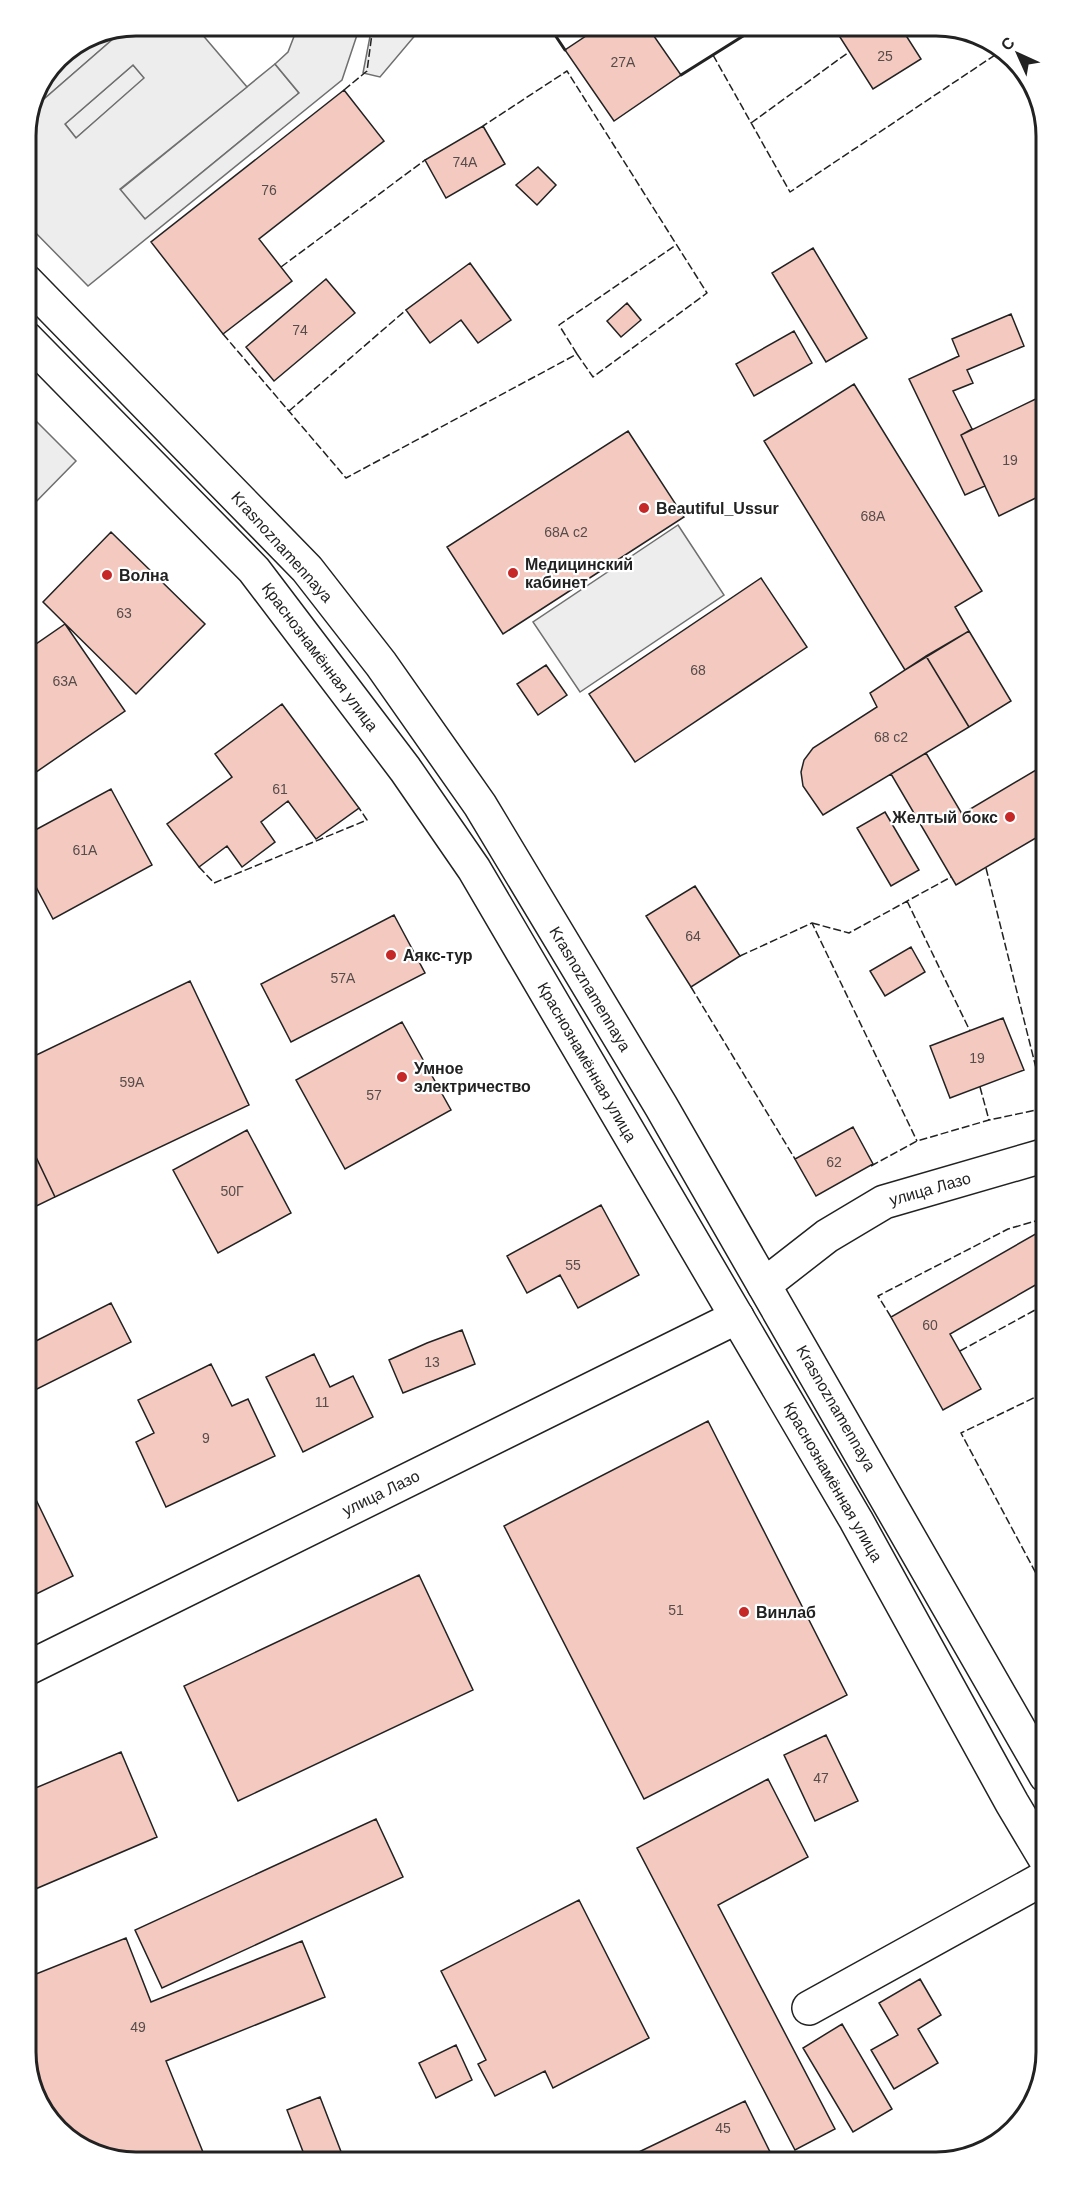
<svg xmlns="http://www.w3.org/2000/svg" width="1072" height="2188" viewBox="0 0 1072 2188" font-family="Arial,sans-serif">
<rect width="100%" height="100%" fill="#fff"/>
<path fill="#eee" stroke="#6f6f6f" stroke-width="1.5" d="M 372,26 L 423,26 L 380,77 L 363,73 Z
M 106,31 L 113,39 L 44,99 L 41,96 L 54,67 L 85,40 L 94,34 Z
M 275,64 L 299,93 L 145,219 L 120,190 Z
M 133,65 L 145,78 L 76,138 L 65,124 Z"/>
<path fill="#ededed" stroke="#6f6f6f" stroke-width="1.5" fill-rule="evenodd" d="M 136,26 L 195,26 L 247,87 L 120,189 L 145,219 L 299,93 L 275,64 L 288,52 L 298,26 L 360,26 L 342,80 L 88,286 L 26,223 L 26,129 L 41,96 L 44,99 L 113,39 L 106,31 ZM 133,65 L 144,78 L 76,138 L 65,124 Z
M 26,411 L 76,461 L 26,512 Z
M 678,525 L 724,595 L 580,692 L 533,622 Z"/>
<path fill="#f3c9c0" stroke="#222" stroke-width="1.5" d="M 601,26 L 647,26 L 681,75 L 614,121 L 565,50 Z
M 851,26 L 900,26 L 921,59 L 873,89 L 838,34 Z
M 344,90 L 384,141 L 259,239 L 292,281 L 223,334 L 151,242 Z
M 483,126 L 505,164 L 446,198 L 425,160 Z
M 538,167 L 556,185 L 537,205 L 516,185 Z
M 813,248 L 867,338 L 826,362 L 772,273 Z
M 470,263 L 511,320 L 478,343 L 461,320 L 430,343 L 406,310 Z
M 326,279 L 355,313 L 274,381 L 246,347 Z
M 627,303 L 641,320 L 621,337 L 607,321 Z
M 1011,314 L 1024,346 L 967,370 L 973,383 L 953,391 L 972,429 L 961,435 L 985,486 L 965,495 L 909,379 L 959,356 L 952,339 Z
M 794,331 L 812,363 L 754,396 L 736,364 Z
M 854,384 L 982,591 L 955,607 L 969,631 L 905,670 L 764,441 Z
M 1046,394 L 1046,493 L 999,516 L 961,435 Z
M 628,431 L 684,517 L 503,634 L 447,547 Z
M 111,532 L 205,624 L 136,694 L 43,602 Z
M 761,578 L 807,647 L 635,762 L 589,694 Z
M 65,624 L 125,711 L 26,779 L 26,651 Z
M 969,631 L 1011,701 L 969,727 L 926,656 Z
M 926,656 L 969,727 L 823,815 L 803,786 L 801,772 L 804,760 L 813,748 L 877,707 L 870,693 Z
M 546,665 L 567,695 L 538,715 L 517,684 Z
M 282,704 L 359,808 L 316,839 L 288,801 L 261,822 L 275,842 L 242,867 L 227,846 L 199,867 L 167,824 L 232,777 L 215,754 Z
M 926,753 L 962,814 L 1046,764 L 1046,832 L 956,885 L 891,774 Z
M 111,789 L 152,865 L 53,919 L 26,868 L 26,835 Z
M 885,812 L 919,870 L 891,886 L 857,828 Z
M 695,886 L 740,956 L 691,987 L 646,916 Z
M 394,915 L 425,973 L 291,1042 L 261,984 Z
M 911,947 L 925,972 L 885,996 L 870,971 Z
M 190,981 L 249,1105 L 55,1197 L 26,1136 L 26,1060 Z
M 1003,1018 L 1024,1070 L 950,1098 L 930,1046 Z
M 402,1022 L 451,1110 L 345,1169 L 296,1080 Z
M 1046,1033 L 1046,1067 L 1036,1037 Z
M 853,1127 L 873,1164 L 816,1196 L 795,1159 Z
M 247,1130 L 291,1213 L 218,1253 L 173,1170 Z
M 26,1136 L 55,1197 L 26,1211 Z
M 601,1205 L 639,1275 L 578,1308 L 560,1275 L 527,1293 L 507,1256 Z
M 1046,1228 L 1046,1279 L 950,1334 L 981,1389 L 943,1410 L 891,1317 Z
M 111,1303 L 131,1342 L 29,1393 L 26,1386 L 26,1346 Z
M 462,1330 L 475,1364 L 403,1393 L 389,1360 L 427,1343 Z
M 314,1354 L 330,1387 L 353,1376 L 373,1417 L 303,1452 L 266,1377 Z
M 211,1364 L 232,1406 L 248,1399 L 275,1456 L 166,1507 L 136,1442 L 154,1433 L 138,1400 Z
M 708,1421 L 847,1695 L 644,1799 L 504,1526 Z
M 26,1479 L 73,1576 L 26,1599 Z
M 419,1575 L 473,1690 L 238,1801 L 184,1686 Z
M 826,1735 L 858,1801 L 815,1821 L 784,1755 Z
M 121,1752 L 157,1837 L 26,1893 L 26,1792 Z
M 768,1779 L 808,1857 L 718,1905 L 835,2129 L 795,2150 L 637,1848 Z
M 376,1819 L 403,1877 L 162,1988 L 135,1930 Z
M 579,1900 L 649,2038 L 553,2088 L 545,2071 L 495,2096 L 478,2064 L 486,2060 L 441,1971 Z
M 126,1938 L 151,2002 L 302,1941 L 325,1997 L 166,2061 L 207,2162 L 129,2162 L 74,2144 L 47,2110 L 27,2061 L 26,2052 L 26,1978 Z
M 920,1979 L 941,2015 L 918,2029 L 938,2063 L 894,2089 L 871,2050 L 898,2035 L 879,2003 Z
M 842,2024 L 892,2109 L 853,2132 L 803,2048 Z
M 456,2045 L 472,2080 L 436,2098 L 419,2063 Z
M 320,2097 L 345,2162 L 307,2162 L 287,2110 Z
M 745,2101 L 772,2156 L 759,2162 L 618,2162 Z
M 499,2155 L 502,2162 L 483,2162 Z"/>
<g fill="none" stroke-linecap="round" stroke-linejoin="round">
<defs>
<path id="minor" d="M 764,1285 L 827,1236 L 884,1202 L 1046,1155
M 26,1669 L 737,1317
M 809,2008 L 1046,1877"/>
<path id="highway" d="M 26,281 L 307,569 L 381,664 L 480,805 L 661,1106 L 1046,1776
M 26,338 L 254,570 L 405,769 L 474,869 L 856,1520 L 1012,1803 L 1046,1860"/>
</defs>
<use href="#minor" stroke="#222" stroke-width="36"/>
<use href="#highway" stroke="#222" stroke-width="36"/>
<use href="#minor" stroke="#fff" stroke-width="33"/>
<use href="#highway" stroke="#fff" stroke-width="33"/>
<path stroke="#222" stroke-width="1.5" stroke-dasharray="8 3" stroke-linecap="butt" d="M 904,32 L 913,26
M 713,55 L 790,192 L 1004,49
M 344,90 L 367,71 L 373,26
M 751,123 L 849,52
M 281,267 L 425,160
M 223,334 L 346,478 L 577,354 L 593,377 L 707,293 L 567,71 L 483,126
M 577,354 L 559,325 L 676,245
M 289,411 L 406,310
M 199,867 L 214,883 L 367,820 L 359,808
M 986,868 L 1046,1108
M 907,901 L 970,1031
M 812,923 L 849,933 L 951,877
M 740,956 L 812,923 L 917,1141
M 691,987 L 795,1159
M 980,1087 L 989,1120
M 871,1166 L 917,1141 L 989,1120 L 1046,1108
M 891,1317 L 878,1296 L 1008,1229 L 1046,1218
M 960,1351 L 1046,1304
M 1046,1592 L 961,1433 L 1046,1392"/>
<path stroke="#222" stroke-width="3" d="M 549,26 L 565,50
M 681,75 L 759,26"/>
</g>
<g fill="#c62828" stroke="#fff" stroke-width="2">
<circle cx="644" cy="508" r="6"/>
<circle cx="513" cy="573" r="6"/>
<circle cx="107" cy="575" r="6"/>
<circle cx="1010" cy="817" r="6"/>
<circle cx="391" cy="955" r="6"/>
<circle cx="402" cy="1077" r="6"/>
<circle cx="744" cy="1612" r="6"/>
</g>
<g text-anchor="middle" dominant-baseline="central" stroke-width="4.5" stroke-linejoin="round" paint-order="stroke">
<g font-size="14" fill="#564c4a">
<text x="885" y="56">25</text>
<text x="623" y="62">27А</text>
<text x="465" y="162">74А</text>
<text x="269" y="190">76</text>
<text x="300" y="330">74</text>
<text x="1010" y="460">19</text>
<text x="873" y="516">68А</text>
<text x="566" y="532">68А с2</text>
<text x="124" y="613">63</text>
<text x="698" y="670">68</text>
<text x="65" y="681">63А</text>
<text x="891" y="737">68 с2</text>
<text x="280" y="789">61</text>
<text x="85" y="850">61А</text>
<text x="693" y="936">64</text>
<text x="343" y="978">57А</text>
<text x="977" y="1058">19</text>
<text x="132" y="1082">59А</text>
<text x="374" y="1095">57</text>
<text x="834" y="1162">62</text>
<text x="232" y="1191">50Г</text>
<text x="573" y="1265">55</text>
<text x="930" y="1325">60</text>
<text x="432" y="1362">13</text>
<text x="322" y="1402">11</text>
<text x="206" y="1438">9</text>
<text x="676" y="1610">51</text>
<text x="821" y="1778">47</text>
<text x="138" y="2027">49</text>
<text x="723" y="2128">45</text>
</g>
<g font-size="16" font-weight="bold" fill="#222" stroke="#fff" text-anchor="start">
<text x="656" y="508">Beautiful_Ussur</text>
<text x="525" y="564">Медицинский<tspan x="525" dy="18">кабинет</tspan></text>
<text x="119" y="575">Волна</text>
<text x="998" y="817" text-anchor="end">Желтый бокс</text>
<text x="403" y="955">Аякс-тур</text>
<text x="414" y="1068">Умное<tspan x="414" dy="18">электричество</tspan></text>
<text x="756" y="1612">Винлаб</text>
</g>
<g font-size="16" fill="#222" stroke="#fff">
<text transform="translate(282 547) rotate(48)">Krasnoznamennaya</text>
<text transform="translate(320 657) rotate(53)">Краснознамённая улица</text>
<text transform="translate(590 989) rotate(59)">Krasnoznamennaya</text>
<text transform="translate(587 1062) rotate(60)">Краснознамённая улица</text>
<text transform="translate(930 1189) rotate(-16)">улица Лазо</text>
<text transform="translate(836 1408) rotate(60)">Krasnoznamennaya</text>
<text transform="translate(833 1482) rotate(60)">Краснознамённая улица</text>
<text transform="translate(381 1493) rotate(-26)">улица Лазо</text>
</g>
</g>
<path d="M0 0H1072V2188H0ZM136 36H936A100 100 0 0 1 1036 136V2052A100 100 0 0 1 936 2152H136A100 100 0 0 1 36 2052V136A100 100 0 0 1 136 36Z" fill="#fff" fill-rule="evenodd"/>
<path fill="none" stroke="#222" stroke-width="3" d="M136 36H936A100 100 0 0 1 1036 136V2052A100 100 0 0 1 936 2152H136A100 100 0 0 1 36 2052V136A100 100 0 0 1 136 36Z"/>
<g transform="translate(1018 54) rotate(315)" stroke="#ffffff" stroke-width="4.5" paint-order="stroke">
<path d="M0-4.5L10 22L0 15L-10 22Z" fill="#222222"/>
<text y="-9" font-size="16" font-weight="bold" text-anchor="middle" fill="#222222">С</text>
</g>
</svg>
